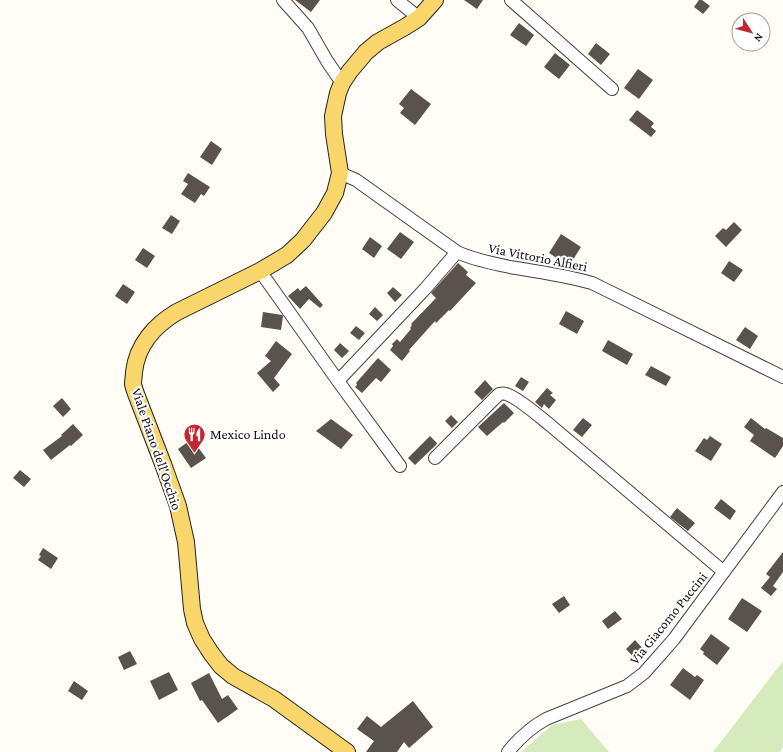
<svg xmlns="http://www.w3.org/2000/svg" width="783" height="752" viewBox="0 0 783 752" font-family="'Crimson Pro',serif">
<rect width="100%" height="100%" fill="#fffdf5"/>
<path fill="#d5ebbd" d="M 783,661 L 783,747 L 780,752 L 713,752 Z
M 581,719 L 609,752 L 521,752 L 552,725 Z"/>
<path fill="#5a524d" d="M 295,0 L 320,0 L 311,12 Z
M 464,0 L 483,0 L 477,9 Z
M 699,0 L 702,0 L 710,6 L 703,14 L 694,7 Z
M 519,23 L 534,35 L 526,46 L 510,35 Z
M 596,43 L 610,54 L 601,65 L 588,54 Z
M 555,53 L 570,65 L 559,79 L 544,67 Z
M 638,69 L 653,80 L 639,99 L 624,88 Z
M 411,89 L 431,104 L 415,125 L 400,113 L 404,108 L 399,104 Z
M 637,110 L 654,123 L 651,127 L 656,131 L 651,137 L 629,120 Z
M 211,141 L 222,149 L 212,165 L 200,157 Z
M 188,173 L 210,187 L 204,196 L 201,194 L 195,203 L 181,194 L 188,184 L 183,181 Z
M 171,215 L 180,221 L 172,234 L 162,228 Z
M 734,222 L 742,230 L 726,247 L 715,236 L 723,228 L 726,230 Z
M 400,232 L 414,242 L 401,259 L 387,249 Z
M 561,234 L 581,247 L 569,266 L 549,253 Z
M 370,237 L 382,246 L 374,258 L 362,249 Z
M 143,248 L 155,256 L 147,268 L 135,260 Z
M 729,261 L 743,270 L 734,282 L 721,273 Z
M 458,263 L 468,272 L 466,275 L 476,283 L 450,311 L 449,310 L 436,323 L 435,321 L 409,350 L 410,351 L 402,361 L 390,350 L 393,346 L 392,344 L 397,339 L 400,342 L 411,329 L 410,328 L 412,325 L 411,324 L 436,298 L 431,293 Z
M 123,284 L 135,292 L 127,304 L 115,296 Z
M 306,286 L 323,305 L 320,308 L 309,299 L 300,309 L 288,296 L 298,288 L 300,291 Z
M 393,287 L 402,295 L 395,302 L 387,293 Z
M 375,307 L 383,315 L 377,321 L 369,314 Z
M 566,311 L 584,321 L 577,334 L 559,324 Z
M 263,312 L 282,315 L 283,316 L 281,330 L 261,327 Z
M 356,326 L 365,333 L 359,340 L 350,333 Z
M 745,327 L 758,336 L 750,349 L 736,340 Z
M 608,340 L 633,354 L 627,365 L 602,351 Z
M 276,341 L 292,354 L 274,378 L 280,385 L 273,392 L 257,373 L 271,361 L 265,356 Z
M 340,343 L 349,351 L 342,358 L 334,350 Z
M 378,358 L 391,370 L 381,382 L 376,378 L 362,393 L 355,387 L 357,385 L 356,383 Z
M 651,366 L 671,377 L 666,386 L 645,375 Z
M 521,377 L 529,382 L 523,391 L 515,386 Z
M 485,380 L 493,389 L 482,400 L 474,392 Z
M 547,388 L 553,393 L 550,395 L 556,400 L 549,409 L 544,404 L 542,408 L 535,402 Z
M 62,398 L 71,409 L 63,417 L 53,406 Z
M 504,403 L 514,413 L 504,423 L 503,422 L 487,436 L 478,427 Z
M 451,415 L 458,422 L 452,428 L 445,421 Z
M 583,418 L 592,425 L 582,437 L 573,430 Z
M 751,418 L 765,429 L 766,428 L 783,438 L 783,446 L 775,458 L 750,441 L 754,435 L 744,427 Z
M 331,419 L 353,435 L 341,449 L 316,431 Z
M 73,424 L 83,435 L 71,446 L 70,445 L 51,460 L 43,450 L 62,436 L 61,435 Z
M 430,436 L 437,443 L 436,445 L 415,465 L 408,458 Z
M 710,436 L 722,444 L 711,461 L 695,451 L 704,438 L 707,440 Z
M 192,439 L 206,458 L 191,468 L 178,449 Z
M 20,470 L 31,479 L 24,487 L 13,478 Z
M 721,499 L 736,511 L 730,520 L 714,508 Z
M 677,508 L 695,523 L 688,531 L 670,517 Z
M 43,548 L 58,558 L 51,569 L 38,560 L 41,556 L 39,555 Z
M 783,552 L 783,572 L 773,586 L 777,589 L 771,596 L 761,588 L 770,577 L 766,574 Z
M 564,596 L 570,605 L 559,613 L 552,604 Z
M 742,598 L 762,611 L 747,632 L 728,619 Z
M 615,611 L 622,619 L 608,629 L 602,621 Z
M 711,634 L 730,648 L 717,665 L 703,654 L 704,652 L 700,649 Z
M 635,640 L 645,651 L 636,660 L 626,649 Z
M 130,651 L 137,664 L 124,670 L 118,657 Z
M 683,668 L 695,677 L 697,675 L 704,680 L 690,700 L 670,685 Z
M 169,672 L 178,690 L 159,700 L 150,681 Z
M 209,673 L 222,699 L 228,695 L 238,709 L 218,723 L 202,700 L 200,701 L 191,683 Z
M 74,681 L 88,691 L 82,700 L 68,691 Z
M 413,701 L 433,727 L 409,748 L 404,742 L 397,752 L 366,752 L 374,741 L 357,729 L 367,716 L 381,727 Z"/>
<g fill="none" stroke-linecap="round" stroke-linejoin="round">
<defs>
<path id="minor" d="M 283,0 L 308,28 L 327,61 L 342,83
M 397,0 L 419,18
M 511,0 L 612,89
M 340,173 L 356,180 L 457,252 C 474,260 492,263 510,267 C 538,272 565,275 592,283 L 783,377
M 260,271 L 338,381 L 400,466
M 338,381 L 425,289 L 457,252
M 435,458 L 499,394 C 503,394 502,393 506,394 C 517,397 540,417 550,425 L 724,572
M 508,752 C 519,738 530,728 546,719 L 627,686 L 644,673 L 660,655 L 674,639 L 783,492"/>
<path id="major" d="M 347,752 L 274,699 L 233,676 L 221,666 L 211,653 L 202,639 L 195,623 L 192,609 L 186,542 L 178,506 L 163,464 L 138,399 C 136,394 134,389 133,384 C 133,380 134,376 134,372 C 137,345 155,325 177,312 L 260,271 L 287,255 L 303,240 L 324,213 L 335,193 L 340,173 L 334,134 L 333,116 L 338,93 L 342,83 L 350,71 L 366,52 L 378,42 L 405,27 L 419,18 L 435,0"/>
</defs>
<use href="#minor" stroke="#444" stroke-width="14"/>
<use href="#major" stroke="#222" stroke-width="18"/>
<use href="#minor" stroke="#fff" stroke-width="12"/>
<use href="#major" stroke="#f9d66b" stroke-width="16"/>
</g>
<defs>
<symbol id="restaurant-pin" viewBox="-11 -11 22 30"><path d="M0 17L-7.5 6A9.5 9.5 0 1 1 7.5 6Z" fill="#c4262e" stroke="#fff"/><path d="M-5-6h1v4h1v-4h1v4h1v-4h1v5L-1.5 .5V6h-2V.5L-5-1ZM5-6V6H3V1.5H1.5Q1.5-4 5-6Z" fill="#fff"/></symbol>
</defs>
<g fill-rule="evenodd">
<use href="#restaurant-pin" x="182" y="422" width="25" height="34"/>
</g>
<g text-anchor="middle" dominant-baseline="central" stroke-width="4" stroke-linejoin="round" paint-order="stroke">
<g font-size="14" fill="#111" stroke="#fff">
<text transform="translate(538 257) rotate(11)">Via Vittorio Alfieri</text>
<text transform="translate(157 449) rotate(71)">Viale Piano dell'Occhio</text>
<text transform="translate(668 618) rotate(-51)">Via Giacomo Puccini</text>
</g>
<g font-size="14" fill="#111" stroke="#fff" text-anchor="start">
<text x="210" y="434">Mexico Lindo</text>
</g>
</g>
<g transform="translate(751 32) rotate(126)"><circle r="19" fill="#ffffff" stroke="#a0a0a0"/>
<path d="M0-3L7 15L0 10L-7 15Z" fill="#c4262e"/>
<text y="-6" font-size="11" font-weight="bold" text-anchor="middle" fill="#111111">N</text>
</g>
</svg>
